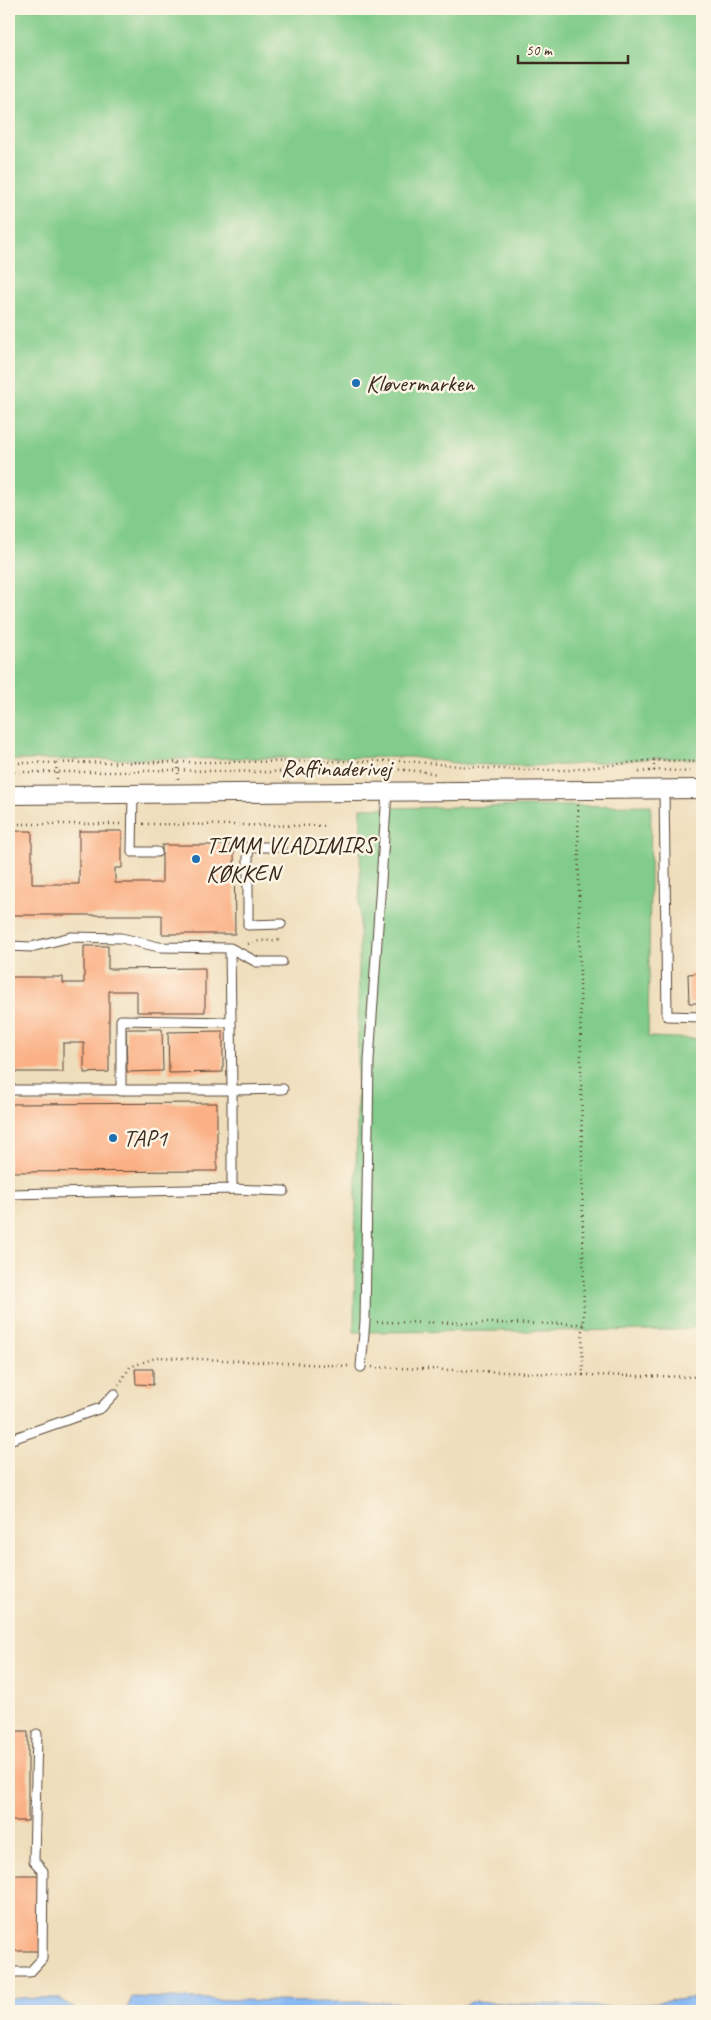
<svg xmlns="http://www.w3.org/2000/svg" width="711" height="2020" viewBox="0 0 711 2020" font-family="Caveat,sans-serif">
<rect width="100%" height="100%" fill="#fcf5e5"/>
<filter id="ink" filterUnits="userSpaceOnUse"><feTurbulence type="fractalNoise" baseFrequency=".02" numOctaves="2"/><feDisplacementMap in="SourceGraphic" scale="10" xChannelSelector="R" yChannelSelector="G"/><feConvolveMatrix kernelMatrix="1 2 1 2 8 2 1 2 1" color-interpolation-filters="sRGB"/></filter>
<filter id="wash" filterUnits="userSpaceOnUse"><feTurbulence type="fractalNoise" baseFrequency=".0096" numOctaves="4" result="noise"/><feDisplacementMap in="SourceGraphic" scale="20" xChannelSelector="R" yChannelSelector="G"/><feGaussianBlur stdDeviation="1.12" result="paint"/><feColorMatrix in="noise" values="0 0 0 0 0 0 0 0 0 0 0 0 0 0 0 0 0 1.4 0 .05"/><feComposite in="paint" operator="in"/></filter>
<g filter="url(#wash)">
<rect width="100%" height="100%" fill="#efdebc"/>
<path fill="#81cc8a" stroke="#5e7b54" d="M 9,9 L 702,9 L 702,759 L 653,758 L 568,765 L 521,766 L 463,764 L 410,757 L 9,760 Z
M 651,805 L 648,1037 L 702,1039 L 702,1325 L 684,1330 L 354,1332 L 361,808 Z"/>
<path fill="#89baf5" stroke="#62728a" d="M 132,1997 L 311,2002 L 396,2002 L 407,2006 L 411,2011 L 126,2011 Z
M 702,1997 L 702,2011 L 457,2011 L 470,2002 L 615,2007 Z
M 9,1998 L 60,1999 L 78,2011 L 9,2011 Z"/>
<g id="blocks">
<path fill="#fbb085" d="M 9,831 L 32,831 L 32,884 L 79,884 L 79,831 L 122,831 L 122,868 L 115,868 L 115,883 L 162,883 L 162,845 L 234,845 L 235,934 L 162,934 L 162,915 L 9,915 Z
M 84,946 L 108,946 L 108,969 L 205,968 L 205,1012 L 137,1012 L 137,991 L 109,991 L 109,1072 L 84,1073 L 84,1043 L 63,1043 L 63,1072 L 9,1072 L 9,977 L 63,977 L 63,983 L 84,983 Z
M 702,973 L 702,1003 L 689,1003 L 688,974 Z
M 126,1029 L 162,1029 L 163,1071 L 127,1072 Z
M 223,1031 L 223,1072 L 169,1073 L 168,1032 Z
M 217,1103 L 217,1171 L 9,1172 L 9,1104 Z
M 135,1369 L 153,1369 L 153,1385 L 136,1384 Z
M 9,1731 L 28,1731 L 28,1821 L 9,1821 Z
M 9,1875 L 40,1875 L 40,1951 L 9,1951 Z"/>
</g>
</g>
<g filter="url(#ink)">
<use href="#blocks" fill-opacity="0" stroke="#564536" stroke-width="1"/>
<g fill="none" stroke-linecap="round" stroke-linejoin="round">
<defs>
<path id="lane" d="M 664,790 L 667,1016 L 702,1017
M 133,794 L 132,852 L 157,852
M 281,924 L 248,925 L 248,857 L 249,847 L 281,847
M 9,946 L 31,947 L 71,937 L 121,938 L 159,947 L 230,948 L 257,962 L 282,962
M 9,1090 L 232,1090 L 230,948
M 121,1091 L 121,1020 L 231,1022
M 232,1189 L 284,1191
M 9,1194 L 232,1189 L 232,1090 L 283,1089
M 361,1367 L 365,1321 L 369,1061 L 387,792
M 9,1440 L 101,1408 L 114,1394
M 9,1972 L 30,1972 L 42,1959 L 43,1871 L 34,1861 L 37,1734"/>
<path id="street" d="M 9,795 L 702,789"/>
</defs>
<use href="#lane" stroke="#564536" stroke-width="11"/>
<use href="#street" stroke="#564536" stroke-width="20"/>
<path stroke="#564536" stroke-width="2.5" stroke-dasharray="1 4" stroke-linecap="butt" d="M 654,760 L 654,771
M 9,763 L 406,761 L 481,768 L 526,770 L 569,770 L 654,760 L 702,762
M 56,763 L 57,779
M 9,772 L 122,772 L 165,770 L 267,772 L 390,769 L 419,771 L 437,774
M 639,772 L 661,770 L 693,772
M 178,779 L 178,761
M 9,824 L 122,824
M 143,824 L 327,826
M 248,944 L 259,941 L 282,940
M 377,1322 L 584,1324 L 578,804
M 372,1367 L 583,1375 L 582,1331 L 584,1324
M 583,1375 L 702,1377
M 119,1385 L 130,1367 L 158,1357 L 349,1366"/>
<use href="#lane" stroke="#fff" stroke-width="9"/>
<use href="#street" stroke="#fff" stroke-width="18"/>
</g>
</g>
<g fill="#1f6fb2" stroke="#fcf5e5" stroke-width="2">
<circle cx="356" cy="383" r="5"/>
<circle cx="196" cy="859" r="5"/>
<circle cx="113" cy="1138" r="5"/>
</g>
<g text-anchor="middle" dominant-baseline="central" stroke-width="5" stroke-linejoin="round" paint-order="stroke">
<g font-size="24" fill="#3b2a1e" stroke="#fcf5e5" text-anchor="start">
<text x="366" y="383">Kløvermarken</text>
<text x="206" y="845">TIMM VLADIMIRS<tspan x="206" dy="28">KØKKEN</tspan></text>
<text x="123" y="1138">TAP1</text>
</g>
<g font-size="24" fill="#3b2a1e" stroke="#fcf5e5">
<text x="336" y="768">Raffinaderivej</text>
</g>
</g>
<rect width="711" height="2020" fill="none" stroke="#fcf5e5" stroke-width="30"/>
<path d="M518 55v8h110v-8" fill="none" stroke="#3b2a1e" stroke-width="2.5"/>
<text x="526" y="55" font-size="15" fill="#3b2a1e" stroke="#fcf5e5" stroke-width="4" paint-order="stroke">50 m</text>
</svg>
